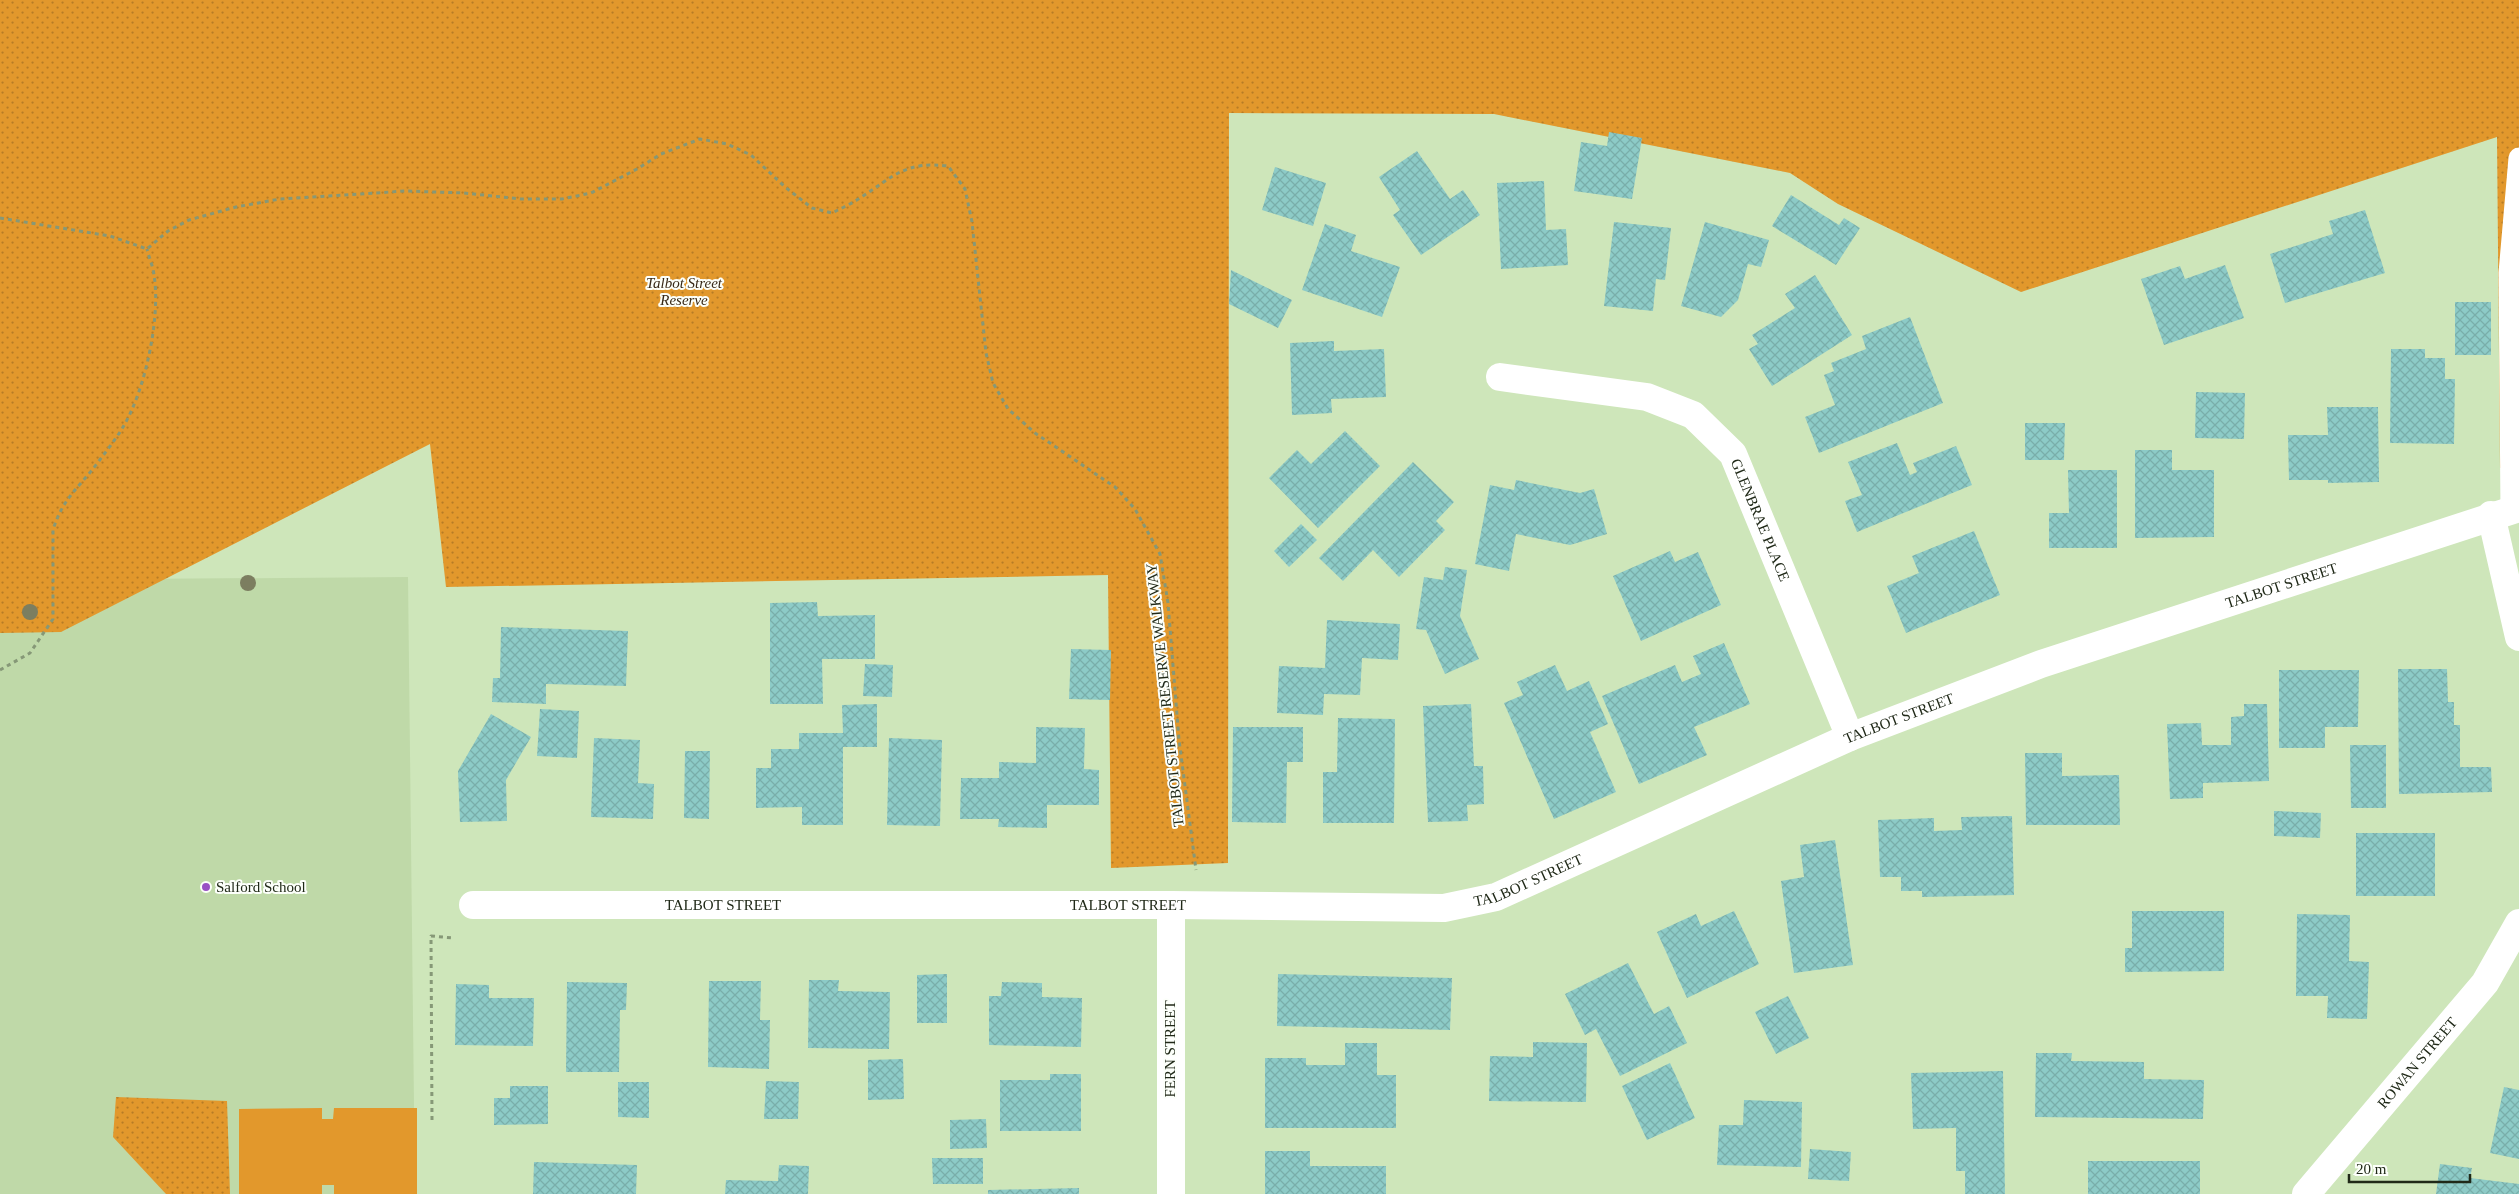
<svg xmlns="http://www.w3.org/2000/svg" width="2519" height="1194" viewBox="0 0 2519 1194" font-family="'Times New Roman',serif">
<defs>
<pattern id="grass-dots" width="8" height="8" patternUnits="userSpaceOnUse" patternTransform="scale(1.25)"><rect width="8" height="8" fill="#e2982c"/><path d="M2 2h.1M6 6h.1" fill="none" stroke="#b77c25" stroke-width="1.8" stroke-linecap="round"/></pattern>
<pattern id="building-cross-hatch" width="8" height="8" patternUnits="userSpaceOnUse" patternTransform="scale(1.25)"><rect width="8" height="8" fill="#8dcbc7"/><path d="M0 0l8 8M0 8l8-8" fill="none" stroke="#79aeaa"/></pattern>
</defs>
<rect width="100%" height="100%" fill="#cee6ba"/>
<path fill="#bfd9a8" d="M 408,577 L 415,1194 L 0,1194 L 0,580 Z"/>
<path fill="url(#grass-dots)" d="M 0,0 L 2519,0 L 2519,463 L 2500,468 L 2497,137 L 2021,292 L 1838,204 L 1790,173 L 1494,114 L 1229,113 L 1228,863 L 1111,868 L 1108,575 L 446,587 L 430,444 L 61,632 L 0,633 Z
M 116,1097 L 227,1101 L 230,1194 L 166,1194 L 113,1137 Z"/>
<path fill="#e2982c" d="M 322,1108 L 322,1119 L 333,1119 L 334,1108 L 417,1108 L 417,1194 L 334,1194 L 334,1185 L 322,1185 L 322,1194 L 239,1194 L 239,1109 Z"/>
<path fill="url(#building-cross-hatch)" d="M 1609,132 L 1642,138 L 1632,199 L 1574,191 L 1581,142 L 1607,146 Z
M 1417,151 L 1450,199 L 1463,190 L 1480,215 L 1421,255 L 1393,215 L 1400,210 L 1379,177 Z
M 1275,167 L 1326,183 L 1313,226 L 1262,210 Z
M 1544,181 L 1546,230 L 1566,229 L 1568,265 L 1501,269 L 1497,183 Z
M 1791,195 L 1839,225 L 1844,218 L 1860,228 L 1836,265 L 1772,226 Z
M 2365,210 L 2385,273 L 2285,303 L 2270,254 L 2333,234 L 2329,221 Z
M 1614,222 L 1671,228 L 1665,280 L 1656,279 L 1653,311 L 1604,306 Z
M 1705,222 L 1769,240 L 1761,267 L 1748,264 L 1738,300 L 1721,317 L 1681,306 Z
M 1325,224 L 1356,235 L 1351,251 L 1400,267 L 1382,317 L 1302,290 Z
M 2225,265 L 2244,318 L 2164,345 L 2141,279 L 2180,266 L 2185,279 Z
M 1231,270 L 1292,300 L 1278,328 L 1229,304 Z
M 1815,275 L 1852,335 L 1772,386 L 1749,349 L 1758,344 L 1752,335 L 1795,308 L 1785,294 Z
M 2455,302 L 2491,302 L 2491,355 L 2455,355 Z
M 1910,317 L 1943,403 L 1819,453 L 1805,417 L 1835,405 L 1824,375 L 1834,371 L 1831,363 L 1866,349 L 1862,336 Z
M 1334,341 L 1334,351 L 1384,349 L 1386,397 L 1331,399 L 1332,413 L 1292,415 L 1290,343 Z
M 2391,349 L 2425,349 L 2425,358 L 2445,358 L 2445,379 L 2455,379 L 2454,444 L 2390,443 Z
M 2196,392 L 2245,393 L 2244,439 L 2195,438 Z
M 2327,407 L 2378,407 L 2379,482 L 2328,483 L 2328,480 L 2289,480 L 2288,435 L 2328,435 Z
M 2025,423 L 2065,423 L 2064,460 L 2025,460 Z
M 1345,431 L 1380,466 L 1318,528 L 1269,478 L 1297,450 L 1311,464 Z
M 1897,443 L 1910,475 L 1917,472 L 1913,463 L 1956,446 L 1972,485 L 1857,532 L 1845,501 L 1862,495 L 1848,462 Z
M 2135,450 L 2172,450 L 2172,470 L 2214,470 L 2214,537 L 2135,538 Z
M 1413,462 L 1454,502 L 1436,521 L 1445,530 L 1399,577 L 1373,550 L 1343,581 L 1319,558 Z
M 2068,470 L 2117,470 L 2117,548 L 2049,548 L 2049,513 L 2069,513 Z
M 1516,480 L 1580,493 L 1594,489 L 1607,534 L 1570,545 L 1516,534 L 1509,571 L 1475,564 L 1490,485 L 1514,490 Z
M 1301,524 L 1317,540 L 1289,567 L 1274,551 Z
M 1974,531 L 2000,595 L 1906,633 L 1887,586 L 1919,573 L 1912,556 Z
M 1670,551 L 1675,562 L 1698,552 L 1721,605 L 1641,641 L 1613,576 Z
M 1445,567 L 1467,570 L 1460,616 L 1479,659 L 1445,674 L 1426,630 L 1416,629 L 1424,577 L 1443,580 Z
M 817,602 L 818,616 L 875,615 L 875,659 L 822,659 L 823,704 L 770,704 L 770,603 Z
M 1327,620 L 1400,624 L 1398,660 L 1362,658 L 1360,695 L 1324,694 L 1323,715 L 1277,713 L 1279,666 L 1325,668 Z
M 501,627 L 628,631 L 626,686 L 546,684 L 546,704 L 492,702 L 493,678 L 500,678 Z
M 1724,643 L 1750,704 L 1694,727 L 1707,755 L 1639,784 L 1602,696 L 1675,665 L 1682,682 L 1701,674 L 1693,656 Z
M 1071,649 L 1111,650 L 1110,700 L 1069,699 Z
M 865,664 L 893,665 L 892,697 L 863,696 Z
M 1555,665 L 1567,691 L 1589,681 L 1608,724 L 1590,732 L 1616,792 L 1554,819 L 1504,703 L 1523,695 L 1517,682 Z
M 2398,669 L 2447,669 L 2448,702 L 2454,702 L 2454,725 L 2460,725 L 2460,767 L 2491,767 L 2492,792 L 2399,794 Z
M 2279,670 L 2359,670 L 2358,727 L 2325,727 L 2325,748 L 2279,748 Z
M 877,704 L 877,747 L 843,747 L 843,825 L 802,825 L 802,807 L 756,808 L 756,768 L 771,768 L 771,749 L 799,749 L 799,733 L 843,733 L 842,705 Z
M 1471,704 L 1474,766 L 1483,766 L 1484,804 L 1467,805 L 1468,821 L 1428,822 L 1423,706 Z
M 2244,704 L 2267,704 L 2269,781 L 2203,783 L 2203,798 L 2170,799 L 2167,724 L 2201,723 L 2202,745 L 2231,745 L 2231,717 L 2244,716 Z
M 540,709 L 579,711 L 577,758 L 537,756 Z
M 491,714 L 531,737 L 506,780 L 507,821 L 460,822 L 458,771 Z
M 1338,718 L 1395,719 L 1394,823 L 1323,823 L 1323,772 L 1337,772 Z
M 1036,727 L 1085,728 L 1084,769 L 1099,770 L 1099,805 L 1047,805 L 1047,828 L 998,827 L 999,819 L 960,819 L 961,778 L 999,778 L 999,762 L 1036,763 Z
M 1233,727 L 1303,727 L 1303,762 L 1287,762 L 1286,823 L 1232,822 Z
M 594,738 L 640,740 L 638,783 L 654,784 L 653,819 L 591,817 Z
M 889,738 L 942,740 L 940,826 L 887,825 Z
M 2350,745 L 2386,745 L 2386,808 L 2351,808 Z
M 685,751 L 710,751 L 709,819 L 684,818 Z
M 2025,753 L 2062,753 L 2062,776 L 2119,775 L 2120,825 L 2026,825 Z
M 2274,811 L 2321,813 L 2320,838 L 2274,836 Z
M 2012,816 L 2014,895 L 1922,897 L 1922,891 L 1901,891 L 1901,877 L 1880,877 L 1878,820 L 1934,818 L 1934,831 L 1962,830 L 1961,817 Z
M 2356,833 L 2435,833 L 2435,896 L 2356,896 Z
M 1835,840 L 1853,965 L 1794,973 L 1781,881 L 1804,877 L 1800,845 Z
M 1734,911 L 1759,964 L 1687,998 L 1657,932 L 1696,914 L 1701,926 Z
M 2132,911 L 2224,911 L 2224,971 L 2125,972 L 2125,948 L 2132,948 Z
M 2297,914 L 2350,915 L 2349,961 L 2369,962 L 2367,1019 L 2327,1018 L 2328,996 L 2296,996 Z
M 1628,963 L 1654,1014 L 1669,1006 L 1687,1043 L 1620,1076 L 1596,1029 L 1585,1035 L 1565,994 Z
M 947,974 L 947,1023 L 917,1023 L 917,975 Z
M 1278,974 L 1452,978 L 1450,1030 L 1277,1026 Z
M 809,980 L 839,980 L 838,991 L 890,992 L 889,1049 L 808,1048 Z
M 709,981 L 761,981 L 760,1020 L 770,1020 L 769,1069 L 708,1067 Z
M 567,982 L 627,983 L 626,1010 L 620,1010 L 619,1072 L 566,1072 Z
M 1002,982 L 1042,983 L 1042,997 L 1082,998 L 1081,1047 L 989,1045 L 989,996 L 1001,996 Z
M 456,984 L 489,985 L 489,998 L 534,998 L 533,1046 L 455,1045 Z
M 1788,996 L 1809,1038 L 1776,1054 L 1755,1012 Z
M 1533,1042 L 1587,1043 L 1586,1102 L 1489,1101 L 1490,1056 L 1533,1057 Z
M 1345,1043 L 1377,1043 L 1377,1075 L 1396,1075 L 1396,1128 L 1265,1128 L 1265,1058 L 1306,1058 L 1306,1065 L 1345,1065 Z
M 2036,1053 L 2072,1053 L 2071,1061 L 2144,1062 L 2144,1079 L 2204,1080 L 2203,1119 L 2035,1117 Z
M 903,1059 L 904,1099 L 868,1100 L 868,1060 Z
M 1670,1063 L 1695,1118 L 1647,1140 L 1622,1086 Z
M 2003,1071 L 2005,1194 L 1965,1194 L 1965,1171 L 1956,1171 L 1956,1128 L 1913,1129 L 1911,1073 Z
M 1050,1074 L 1081,1074 L 1081,1131 L 1000,1131 L 1000,1080 L 1050,1080 Z
M 766,1081 L 799,1082 L 798,1119 L 764,1119 Z
M 618,1082 L 649,1082 L 649,1118 L 618,1117 Z
M 510,1086 L 548,1086 L 548,1124 L 494,1125 L 494,1098 L 510,1098 Z
M 2504,1087 L 2519,1090 L 2519,1159 L 2490,1153 Z
M 1744,1100 L 1802,1102 L 1801,1167 L 1717,1165 L 1719,1125 L 1743,1125 Z
M 986,1119 L 987,1148 L 950,1149 L 950,1120 Z
M 1810,1149 L 1851,1152 L 1849,1181 L 1808,1179 Z
M 1265,1151 L 1310,1151 L 1310,1166 L 1386,1166 L 1386,1194 L 1265,1194 Z
M 932,1158 L 983,1158 L 983,1184 L 933,1184 Z
M 2088,1161 L 2200,1161 L 2200,1194 L 2088,1194 Z
M 534,1162 L 637,1165 L 636,1194 L 533,1194 Z
M 2440,1164 L 2472,1168 L 2470,1178 L 2519,1184 L 2519,1194 L 2436,1194 Z
M 779,1165 L 809,1166 L 808,1194 L 725,1194 L 726,1180 L 778,1181 Z
M 1079,1188 L 1079,1194 L 988,1194 L 988,1190 Z"/>
<g fill="none" stroke-linecap="round" stroke-linejoin="round">
<path stroke="#869877" stroke-width="3" stroke-dasharray="4 4" stroke-linecap="butt" d="M 0,218 L 110,236 L 147,249 L 168,231 L 189,220 L 236,207 L 280,199 L 406,191 L 464,193 L 521,199 L 562,199 L 591,193 L 637,169 L 661,154 L 700,139 L 727,144 L 751,155 L 785,187 L 812,208 L 832,213 C 842,208 853,203 863,196 C 895,175 907,161 948,166 L 965,189 L 972,222 L 986,353 L 993,383 L 1008,409 L 1035,433 L 1115,487 L 1135,509 L 1160,554 L 1168,603 L 1179,740 L 1196,870
M 0,670 L 30,653 L 53,619 L 53,530 C 63,497 80,487 99,461 C 107,450 116,439 123,427 C 145,391 161,317 154,275 C 153,266 149,258 147,249
M 432,1120 L 431,936 L 453,938"/>
<path stroke="#fff" stroke-width="21" d="M 2511,510 L 2509,273 L 2519,158"/>
<g stroke="#fff" stroke-width="28">
<path id="s1" d="M 1500,377 L 1647,397 L 1693,415 L 1733,454 L 1850,737"/>
<path d="M 2491,515 L 2519,637"/>
<path id="s2" d="M 473,905 L 1171,905 L 1444,908 L 1496,897 L 1850,737 L 2041,664 L 2519,508"/>
<path d="M 1171,1194 L 1171,905"/>
<path id="s3" d="M 2306,1194 L 2485,983 L 2519,923"/>
</g>
</g>
<g fill="#7c7e60">
<circle cx="248" cy="583" r="8"/>
<circle cx="30" cy="612" r="8"/>
</g>
<circle fill="#9951c4" stroke="#fcfffa" stroke-width="2" cx="206" cy="887" r="5"/>
<g text-anchor="middle" dominant-baseline="central" stroke-width="4" stroke-linejoin="round" paint-order="stroke">
<g font-size="15" font-style="italic" fill="#382917" stroke="#fcfffa">
<text x="684" y="283">Talbot Street<tspan x="684" dy="17">Reserve</tspan></text>
</g>
<g font-size="15" fill="#202918" stroke="#fcfffa">
<text stroke="none"><textPath href="#s1" startOffset="325">GLENBRAE PLACE</textPath></text>
<text stroke="none"><textPath href="#s2" startOffset="1870">TALBOT STREET</textPath></text>
<text transform="translate(1165 695) rotate(-96)">TALBOT STREET RESERVE WALKWAY</text>
<text stroke="none"><textPath href="#s2" startOffset="1465">TALBOT STREET</textPath></text>
<text stroke="none"><textPath href="#s2" startOffset="1060">TALBOT STREET</textPath></text>
<text stroke="none"><textPath href="#s2" startOffset="250">TALBOT STREET</textPath></text>
<text stroke="none"><textPath href="#s2" startOffset="655">TALBOT STREET</textPath></text>
<text transform="translate(1170 1049) rotate(-90)">FERN STREET</text>
<text stroke="none"><textPath href="#s3" startOffset="172">ROWAN STREET</textPath></text>
</g>
<g font-size="15" fill="#202918" stroke="#fcfffa" text-anchor="start">
<text x="216" y="887">Salford School</text>
</g>
</g>
<path d="M2349 1174v8h121v-8" fill="none" stroke="#202918" stroke-width="2.5"/>
<text x="2356" y="1174" font-size="15" fill="#202918" stroke="#fcfffa" stroke-width="4" paint-order="stroke">20 m</text>
</svg>
